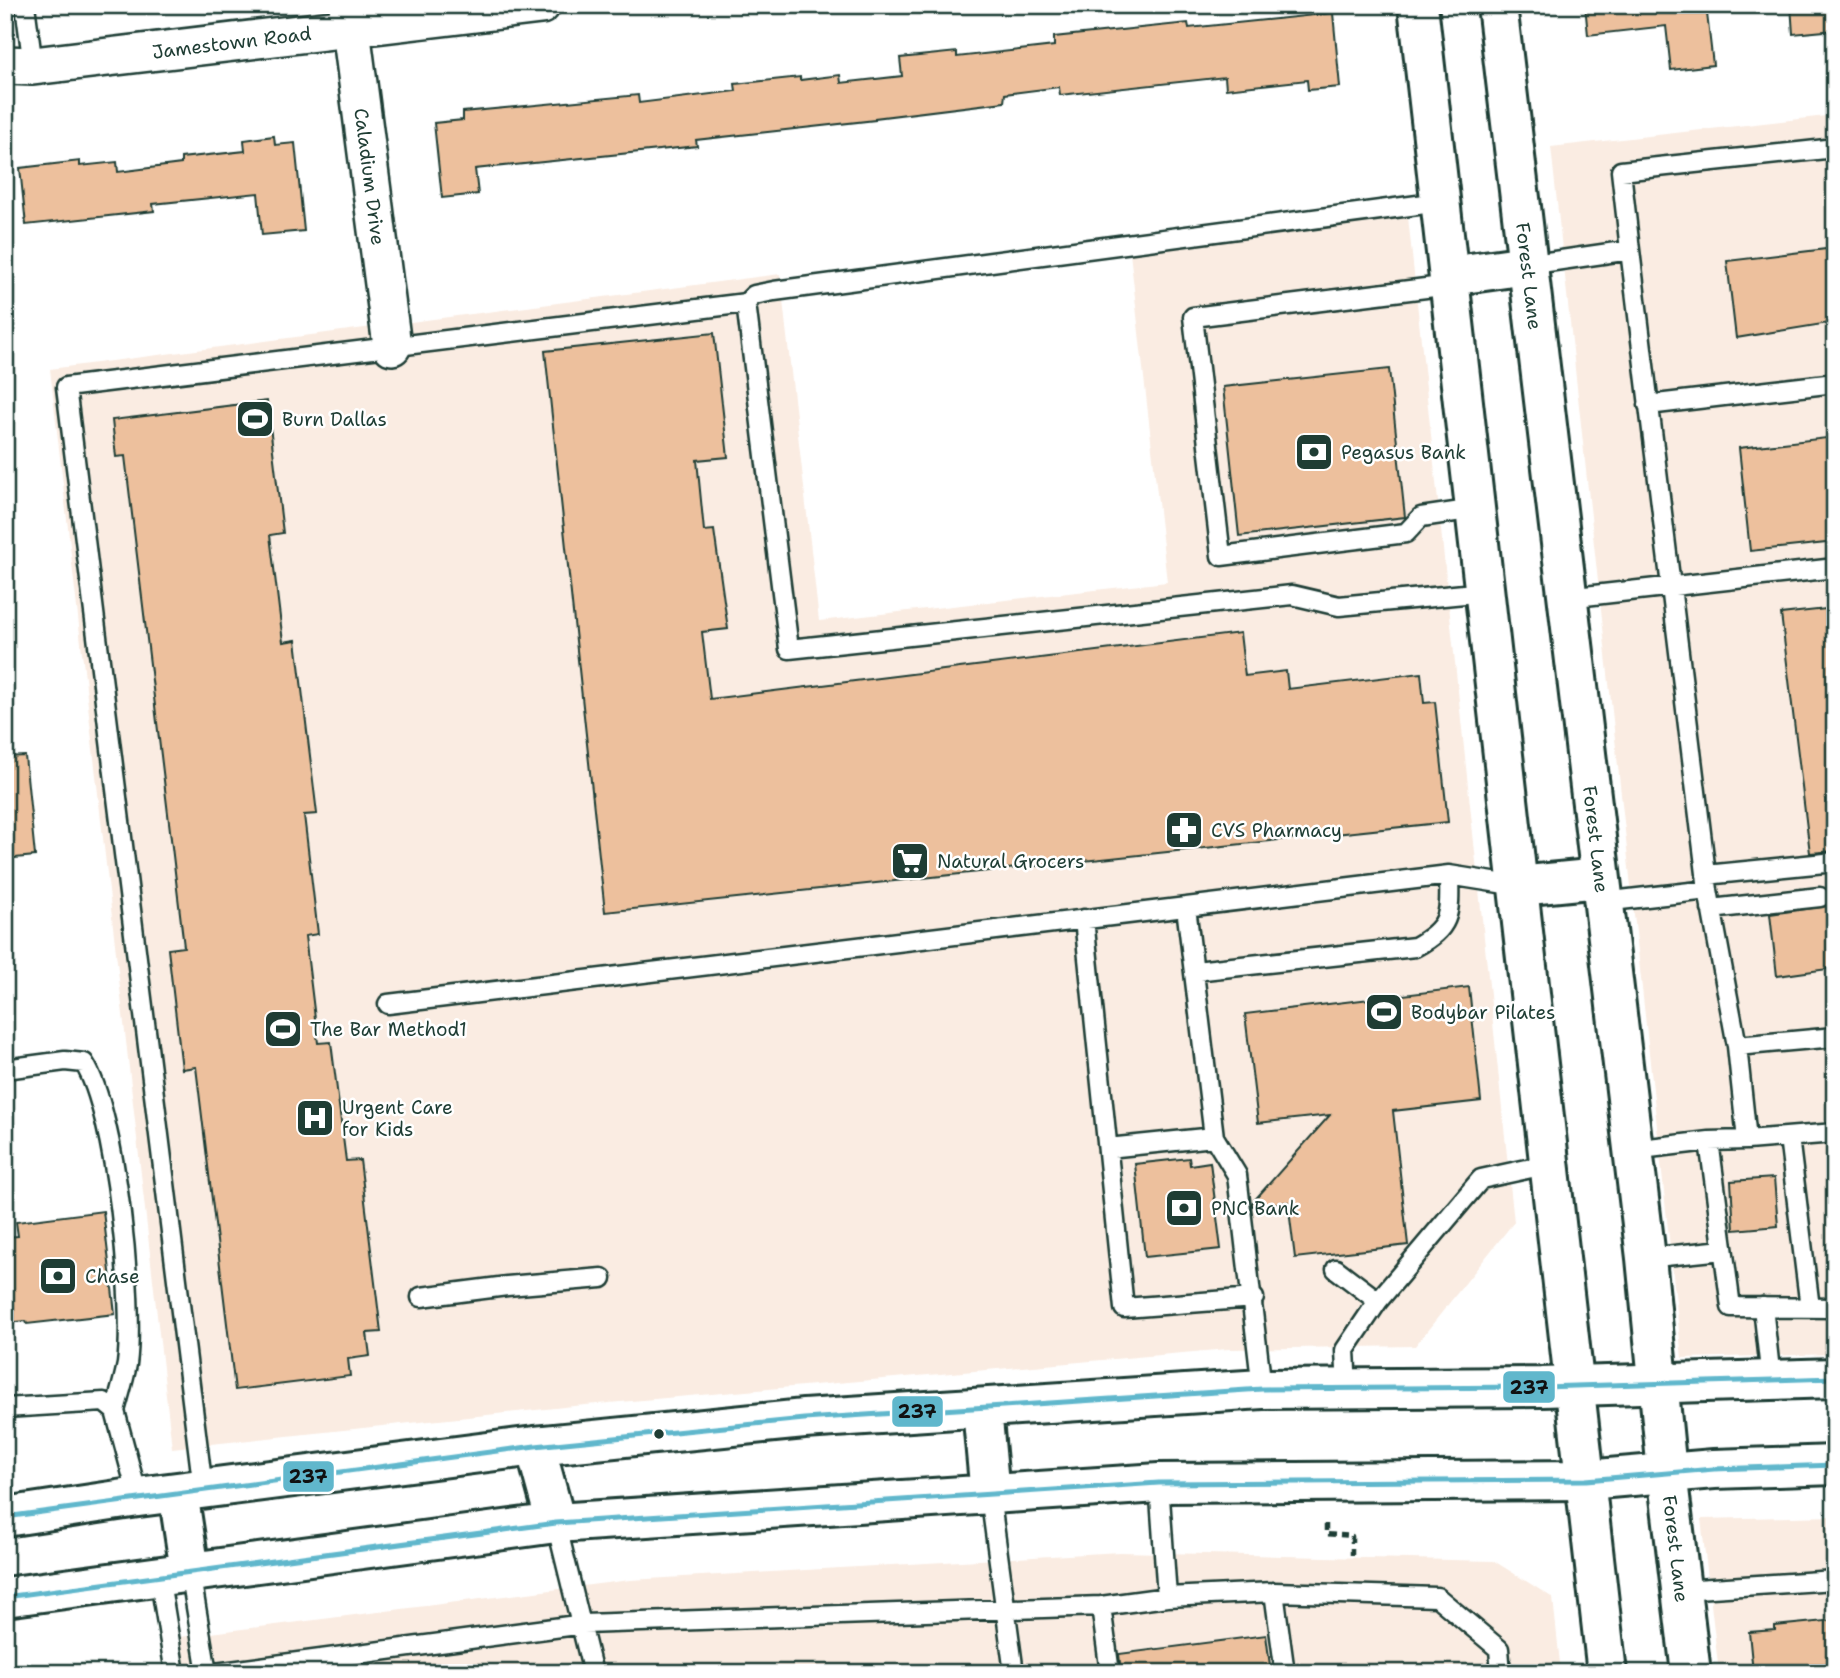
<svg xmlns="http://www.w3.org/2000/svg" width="1840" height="1678" viewBox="0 0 1840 1678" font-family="'Shantell Sans',sans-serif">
<rect width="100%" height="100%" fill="#fff"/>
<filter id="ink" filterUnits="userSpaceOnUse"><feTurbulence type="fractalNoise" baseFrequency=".0143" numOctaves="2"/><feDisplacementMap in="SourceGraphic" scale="14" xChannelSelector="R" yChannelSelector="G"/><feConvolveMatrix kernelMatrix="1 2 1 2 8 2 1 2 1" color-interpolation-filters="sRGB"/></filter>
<g filter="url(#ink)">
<path fill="#faece2" d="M 1835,115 L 1835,1354 L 1682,1358 L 1551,147 Z
M 1406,198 L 1514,1222 L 1415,1346 L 1228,1349 L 574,1406 L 172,1448 L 50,369 L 780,274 L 819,621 L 1167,582 L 1128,235 Z
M 1835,1516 L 1835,1673 L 1719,1673 L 1701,1519 Z
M 1120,1552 L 1494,1561 L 1553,1598 L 1561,1673 L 178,1673 L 172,1638 L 630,1580 Z"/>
<path fill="#edc09d" stroke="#1f3d34" stroke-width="2" d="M 1585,5 L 1706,5 L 1713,65 L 1671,70 L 1666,26 L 1588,35 Z
M 1791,5 L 1835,5 L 1835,30 L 1793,34 Z
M 1333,13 L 1340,87 L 1308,90 L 1307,80 L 1226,89 L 1225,77 L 1060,95 L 1059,87 L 1005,94 L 1004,102 L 875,118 L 875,120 L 696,140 L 697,146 L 475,169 L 478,194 L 442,198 L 434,123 L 463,120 L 463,112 L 638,95 L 639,103 L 736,91 L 735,84 L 800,77 L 800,80 L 840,75 L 841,83 L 902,76 L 900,58 L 957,52 L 957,57 L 1054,46 L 1054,37 L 1188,23 L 1189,28 Z
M 274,136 L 275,145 L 295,143 L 304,231 L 262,235 L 258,193 L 153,204 L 154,211 L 26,225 L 20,168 L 80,161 L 80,166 L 117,162 L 118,172 L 181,164 L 181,158 L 245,151 L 244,140 Z
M 1835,248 L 1835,322 L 1736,338 L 1727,261 Z
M 714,333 L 728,457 L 697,460 L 704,531 L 714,530 L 728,629 L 702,632 L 710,699 L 1240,633 L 1245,676 L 1286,671 L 1288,689 L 1421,673 L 1424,703 L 1435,702 L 1448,822 L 605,912 L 545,351 Z
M 1389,369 L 1405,517 L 1239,536 L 1223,387 Z
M 267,401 L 283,533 L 270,535 L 283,642 L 296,640 L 317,814 L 304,815 L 318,934 L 305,936 L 318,1043 L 331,1042 L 346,1161 L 360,1160 L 381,1332 L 367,1333 L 370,1356 L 348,1359 L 350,1376 L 235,1390 L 196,1067 L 182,1069 L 168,949 L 184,947 L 125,456 L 116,457 L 112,420 Z
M 1835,437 L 1835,542 L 1750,551 L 1739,448 Z
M 1835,608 L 1835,851 L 1810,853 L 1781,614 Z
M 25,756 L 35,856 L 5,859 L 5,757 Z
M 1835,905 L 1835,968 L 1777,976 L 1770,914 Z
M 1469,987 L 1481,1101 L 1393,1111 L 1408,1245 L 1295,1258 L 1288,1202 L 1252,1206 L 1252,1203 L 1330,1115 L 1258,1123 L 1245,1014 Z
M 1189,1158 L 1190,1165 L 1210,1162 L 1221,1249 L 1145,1257 L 1135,1164 Z
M 1774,1178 L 1778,1226 L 1734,1230 L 1731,1181 Z
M 103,1211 L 115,1314 L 27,1324 L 26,1321 L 5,1323 L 5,1237 L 18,1236 L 16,1222 Z
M 1835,1620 L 1835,1673 L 1753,1673 L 1749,1632 L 1775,1630 L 1775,1626 Z
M 1266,1635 L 1271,1673 L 1121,1673 L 1119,1654 Z"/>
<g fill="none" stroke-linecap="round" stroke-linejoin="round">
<defs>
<path id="service" d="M 25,5 L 33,66
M 1630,250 L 1708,890 L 1737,1046 L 1747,1140 L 1709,1141 L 1731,1307 L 1835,1308
M 1527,265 L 1630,250 L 1621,171 L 1835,148
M 1450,285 L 1193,317 L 1221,556 L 1406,533 L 1421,517 L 1475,509
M 746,303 L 754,295 L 774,291 L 1440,202
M 1648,405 L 1835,383
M 1567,598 L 1835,568
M 1706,875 L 1835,862
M 1603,902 L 1708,890
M 1186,907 L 1214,1137 L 1237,1175 L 1262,1389
M 1711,909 L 1820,897
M 1084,919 L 1124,1308 L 1254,1298
M 1195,971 L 1415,947 C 1451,927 1450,915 1449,875
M 388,1004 L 1449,875 L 1518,886
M 1737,1046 L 1835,1037
M 5,1069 L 65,1061 L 84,1063 C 116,1112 135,1304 127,1364 C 124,1380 119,1396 115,1411
M 1789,1137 L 1810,1308
M 1747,1140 L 1835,1133
M 1108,1148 L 1214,1137
M 1632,1150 L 1709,1141
M 1646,1258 L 1723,1250
M 1336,1269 L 1378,1301
M 421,1297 L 507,1286 L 602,1278
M 1763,1307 L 1771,1380
M 1347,1389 L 1345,1350 L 1378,1301 L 1481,1179 L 1550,1164
M 5,1408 L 104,1402 L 115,1411 L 138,1497
M 203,1489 L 66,387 L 746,303 L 789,649 L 1292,595 L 1339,606 L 1485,592
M 990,1495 L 1014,1673
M 556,1523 L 593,1673
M 190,1571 L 207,1673
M 159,1575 L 175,1673
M 1681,1590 L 1835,1580
M 1274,1592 L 1285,1673
M 1167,1597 L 1274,1592 L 1437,1597 L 1499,1649 L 1501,1673
M 1101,1606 L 1110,1673
M 215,1673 L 584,1624 L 1101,1606 L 1167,1597 L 1159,1483"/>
<g id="minor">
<path id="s1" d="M 348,6 L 392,346"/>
<path id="s2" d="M 5,65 L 33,66 L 541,5"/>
</g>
<g id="secondary">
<path d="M 1418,5 L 1607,1673"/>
<path id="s3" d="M 1497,5 L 1646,1258 L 1667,1472 L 1691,1673"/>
<path d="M 1449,276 L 1527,265"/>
<path d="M 1518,886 L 1600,878"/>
</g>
<path id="primary" d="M 982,1409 L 990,1495
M 535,1446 L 556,1523
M 178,1492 L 190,1571
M 5,1517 L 138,1497 L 535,1446 L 804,1419 L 1262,1389 L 1542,1387 L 1835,1378
M 5,1597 L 556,1523 L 1159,1483 L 1586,1480 L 1714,1469 L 1835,1465"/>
</defs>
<use href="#service" stroke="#1f3d34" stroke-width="23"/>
<use href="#minor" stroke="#1f3d34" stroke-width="42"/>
<use href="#secondary" stroke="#1f3d34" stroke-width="44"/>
<use href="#primary" stroke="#1f3d34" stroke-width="44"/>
<path stroke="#1f3d34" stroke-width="4.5" stroke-dasharray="7 5" stroke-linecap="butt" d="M 1326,1524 L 1326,1534 L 1352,1536 L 1352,1559"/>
<use href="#service" stroke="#fff" stroke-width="18"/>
<use href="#minor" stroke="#fff" stroke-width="37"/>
<use href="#secondary" stroke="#fff" stroke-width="38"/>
<use href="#primary" stroke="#fff" stroke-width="38"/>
<defs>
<path id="bus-1" d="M 5,1517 L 535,1446 L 804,1419 L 1262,1389 L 1542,1387 L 1835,1378
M 5,1597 L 556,1523 L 1159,1483 L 1586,1480 L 1714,1469 L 1835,1465"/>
</defs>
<use href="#bus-1" stroke="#fff" stroke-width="10"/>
<use href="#bus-1" stroke="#60b7cc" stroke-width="5"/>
</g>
</g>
<defs>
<symbol id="stadium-square" viewBox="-11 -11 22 22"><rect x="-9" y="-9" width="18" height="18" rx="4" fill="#1f3d34" stroke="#fff"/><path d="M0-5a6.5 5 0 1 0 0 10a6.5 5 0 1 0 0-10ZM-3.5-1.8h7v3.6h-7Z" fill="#fff"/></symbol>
<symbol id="bank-square" viewBox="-11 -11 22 22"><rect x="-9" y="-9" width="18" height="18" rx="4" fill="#1f3d34" stroke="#fff"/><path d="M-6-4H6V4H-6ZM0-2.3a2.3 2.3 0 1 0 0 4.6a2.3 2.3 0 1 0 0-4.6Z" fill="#fff"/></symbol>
<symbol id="pharmacy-square" viewBox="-11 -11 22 22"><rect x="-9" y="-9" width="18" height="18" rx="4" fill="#1f3d34" stroke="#fff"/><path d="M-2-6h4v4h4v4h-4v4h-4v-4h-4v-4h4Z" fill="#fff"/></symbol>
<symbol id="supermarket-square" viewBox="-11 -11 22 22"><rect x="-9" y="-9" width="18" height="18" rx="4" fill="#1f3d34" stroke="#fff"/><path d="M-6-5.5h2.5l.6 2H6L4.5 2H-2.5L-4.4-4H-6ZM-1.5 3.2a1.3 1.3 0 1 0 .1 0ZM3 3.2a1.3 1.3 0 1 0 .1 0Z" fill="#fff"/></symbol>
<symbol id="hospital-square" viewBox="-11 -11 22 22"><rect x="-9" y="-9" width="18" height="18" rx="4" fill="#1f3d34" stroke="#fff"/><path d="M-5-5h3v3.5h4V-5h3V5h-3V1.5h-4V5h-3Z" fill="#fff"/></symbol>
</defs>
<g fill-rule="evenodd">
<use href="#stadium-square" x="233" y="397" width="44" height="44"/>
<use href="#bank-square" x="1292" y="430" width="44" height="44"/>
<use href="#pharmacy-square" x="1162" y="808" width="44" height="44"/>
<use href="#supermarket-square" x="888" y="839" width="44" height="44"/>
<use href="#stadium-square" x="1362" y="990" width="44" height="44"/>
<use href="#stadium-square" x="261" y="1007" width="44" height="44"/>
<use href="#hospital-square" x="293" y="1096" width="44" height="44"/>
<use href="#bank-square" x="1162" y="1186" width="44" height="44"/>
<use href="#bank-square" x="36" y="1254" width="44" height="44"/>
</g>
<circle fill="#1f3d34" stroke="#fff" stroke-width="2.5" cx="659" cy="1434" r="6"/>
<g text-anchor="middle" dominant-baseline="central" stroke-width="5" stroke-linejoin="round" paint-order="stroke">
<g font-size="19" fill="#1f3d34" stroke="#fff">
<text stroke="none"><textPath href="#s2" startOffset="228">Jamestown Road</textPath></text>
<text stroke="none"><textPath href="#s1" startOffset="172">Caladium Drive</textPath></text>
<text stroke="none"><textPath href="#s3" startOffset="273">Forest Lane</textPath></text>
<text stroke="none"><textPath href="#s3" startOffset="840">Forest Lane</textPath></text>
<text stroke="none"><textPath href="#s3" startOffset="1554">Forest Lane</textPath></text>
</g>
<g font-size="19" fill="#1f3d34" stroke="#fff" text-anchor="start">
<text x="282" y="419">Burn Dallas</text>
<text x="1341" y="452">Pegasus Bank</text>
<text x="1211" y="830">CVS Pharmacy</text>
<text x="937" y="861">Natural Grocers</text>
<text x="1411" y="1012">Bodybar Pilates</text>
<text x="310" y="1029">The Bar Method1</text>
<text x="342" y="1107">Urgent Care<tspan x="342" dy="22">for Kids</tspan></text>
<text x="1211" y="1208">PNC Bank</text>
<text x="85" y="1276">Chase</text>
</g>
</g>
<g stroke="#fff" stroke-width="2.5">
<rect x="1502" y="1370" width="54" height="34" rx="7" fill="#60b7cc"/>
<rect x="891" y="1395" width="53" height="33" rx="7" fill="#60b7cc"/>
<rect x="282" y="1460" width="53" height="33" rx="7" fill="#60b7cc"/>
</g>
<g font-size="19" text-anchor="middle" font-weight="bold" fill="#111">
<text x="1529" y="1394">237</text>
<text x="917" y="1418">237</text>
<text x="308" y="1483">237</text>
</g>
<rect width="1840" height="1678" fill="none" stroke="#fff" stroke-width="28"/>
<rect x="14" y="14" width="1812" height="1650" fill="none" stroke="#1f3d34" stroke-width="2.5" filter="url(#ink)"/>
</svg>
